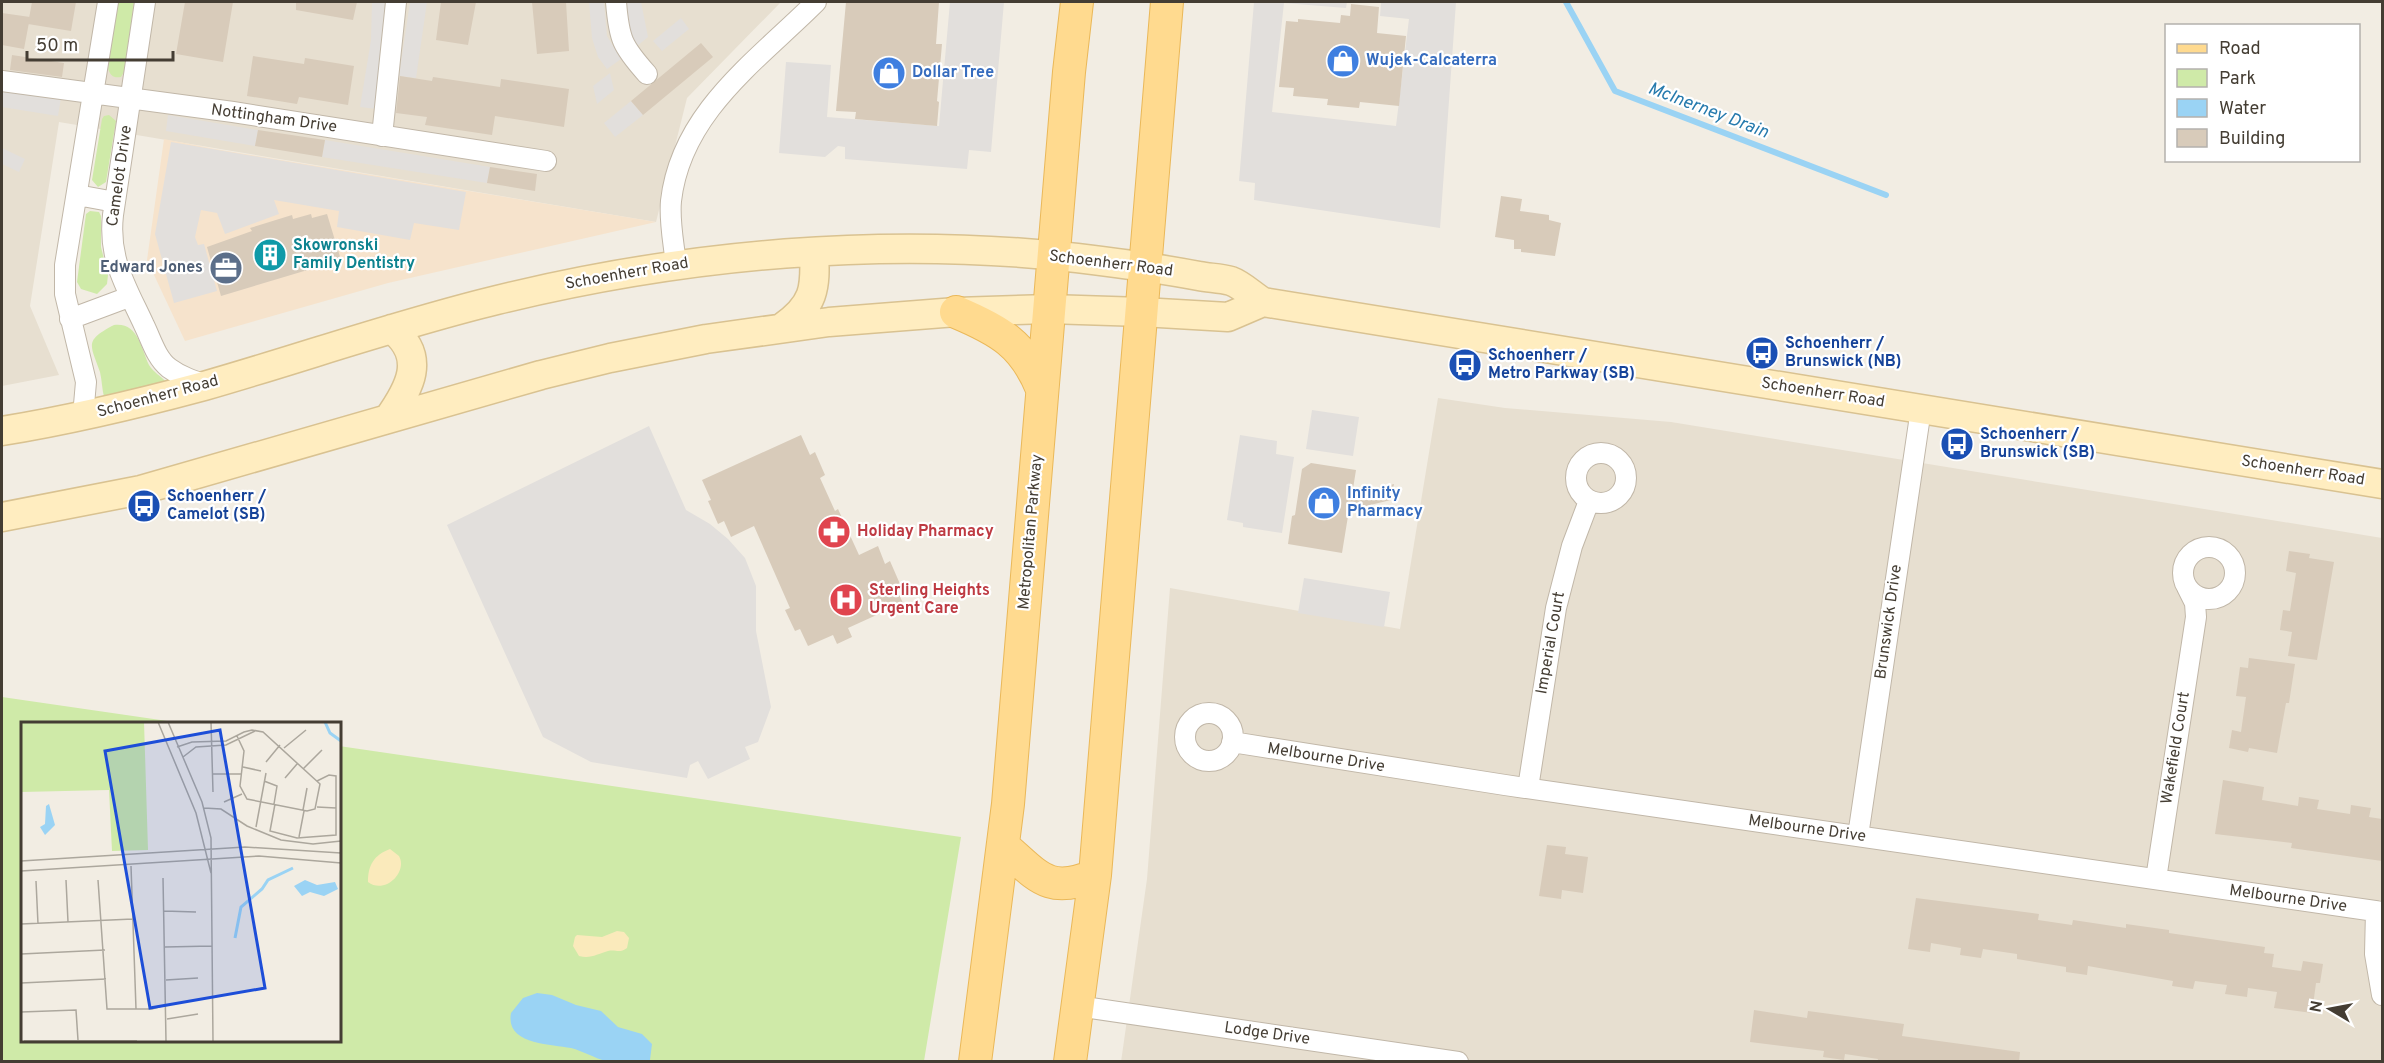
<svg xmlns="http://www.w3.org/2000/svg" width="2384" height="1063" viewBox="0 0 2384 1063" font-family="Overpass,sans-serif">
<rect width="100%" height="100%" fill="#f2ede3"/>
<path fill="#e7dfd0" d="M 2,2 L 781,2 L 687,98 L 656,222 L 59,122 L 30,306 L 59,375 L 2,386 Z
M 1438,398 L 1505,408 L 1671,422 L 2382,538 L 2382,1061 L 1121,1062 L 1147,879 L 1170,588 L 1400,629 Z"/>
<path fill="#f6e3cc" d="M 164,139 L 215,149 L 656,222 L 388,283 L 185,341 L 147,260 Z"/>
<path fill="#cfeaa8" d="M 118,2 L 134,2 L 124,72 L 121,77 C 113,78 111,76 108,69 Z
M 109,115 L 116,121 L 106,182 L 98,187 L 92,180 L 102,119 L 104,116 Z
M 90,211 L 99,212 L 101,216 L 101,247 L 108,275 L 107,284 L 97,294 L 81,289 L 77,282 L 86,214 Z
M 114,325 C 138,322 141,348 149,365 C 153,372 161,376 166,382 L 104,397 C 102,389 102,381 100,372 C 91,345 83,341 114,325 Z
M 2,697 L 188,724 L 22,724 L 22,1040 L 339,1040 L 339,746 L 961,837 L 924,1061 L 2,1061 Z"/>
<path fill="#faeabb" d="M 390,849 L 399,856 C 408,872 385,895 368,882 C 368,865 374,855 390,849 Z
M 617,931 L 624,932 L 629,938 L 627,948 C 619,954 616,949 608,951 C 597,954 591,959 579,956 L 573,946 L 575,937 L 577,935 L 602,937 Z"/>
<path fill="#e2dfdc" d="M 372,2 L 387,2 L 376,109 L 360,107 L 371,40 Z
M 410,2 L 427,2 L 416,78 L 399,76 Z
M 589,2 L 604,2 L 607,36 L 621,59 L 607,69 L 598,57 L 592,38 Z
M 625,2 L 641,2 L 648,37 L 636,47 L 630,38 Z
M 950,2 L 1004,2 L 991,152 L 969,150 L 967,169 L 845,159 L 845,147 L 838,146 L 825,157 L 779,153 L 786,62 L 831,65 L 827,117 L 939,126 Z
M 1254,2 L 1347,2 L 1346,8 L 1284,3 L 1272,112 L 1396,126 L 1409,19 L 1380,16 L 1381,3 L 1372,2 L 1456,2 L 1440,228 L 1254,200 L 1255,183 L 1239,181 Z
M 681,18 L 689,29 L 662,51 L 653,41 Z
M 610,73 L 614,90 L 597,104 L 593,86 Z
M 2,90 L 61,98 L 58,116 L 2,107 Z
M 631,101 L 643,115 L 615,137 L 604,123 Z
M 168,115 L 258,130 L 255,146 L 166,131 Z
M 325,140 L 490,167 L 487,183 L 322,157 Z
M 171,142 L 466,192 L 459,230 L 414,223 L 410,240 L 337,227 L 339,211 L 274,200 L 279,214 L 225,234 L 217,213 L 201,210 L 195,237 L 198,245 L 204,244 L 217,291 L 174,303 L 155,234 Z
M 2,148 L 25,159 L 19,172 L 2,164 Z
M 1312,410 L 1359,417 L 1353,456 L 1306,449 Z
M 649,426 L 686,510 L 710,524 L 728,539 L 745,558 L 756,586 L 756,631 L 771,707 L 758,742 L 745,747 L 750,759 L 708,779 L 698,761 L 690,765 L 687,778 L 591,762 L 543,737 L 447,525 Z
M 1240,435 L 1277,441 L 1276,454 L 1294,457 L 1282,533 L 1243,527 L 1243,523 L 1227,520 Z
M 1304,578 L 1390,592 L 1384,627 L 1298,613 Z"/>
<path fill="#9ad3f4" d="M 537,993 L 552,995 L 576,1005 L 601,1011 L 618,1027 L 642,1034 L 652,1044 L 650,1060 L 648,1062 C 635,1062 619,1063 606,1061 C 594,1058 583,1051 571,1048 C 551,1044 505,1045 511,1013 L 523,998 Z"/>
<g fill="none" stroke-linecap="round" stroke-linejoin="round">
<path stroke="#9ad3f4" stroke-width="6" d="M 1566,2 L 1615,91 L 1886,195"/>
</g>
<path fill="#d8cbba" d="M 32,2 L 76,2 L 71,31 L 28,24 Z
M 185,2 L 233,2 L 223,62 L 176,54 Z
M 296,2 L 357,2 L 353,20 L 296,10 Z
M 441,2 L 476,2 L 468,45 L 436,40 Z
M 532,2 L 566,2 L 569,51 L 537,54 Z
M 846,2 L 939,2 L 936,44 L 942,44 L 937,101 L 939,102 L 937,126 L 855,119 L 856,112 L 836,111 Z
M 1351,4 L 1379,7 L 1377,33 L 1406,36 L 1399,106 L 1360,102 L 1359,108 L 1327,105 L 1328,99 L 1293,96 L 1294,88 L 1279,87 L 1286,21 L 1298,22 L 1298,19 L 1340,23 L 1341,15 L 1350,16 Z
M 2,13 L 30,17 L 24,49 L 2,45 Z
M 701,43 L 713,57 L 643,115 L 631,101 Z
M 12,55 L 64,63 L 62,77 L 10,70 Z
M 253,56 L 304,64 L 305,58 L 354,66 L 348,105 L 299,97 L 297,104 L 247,96 Z
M 400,76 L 432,81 L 433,77 L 500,87 L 501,79 L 569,89 L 564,127 L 495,116 L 492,135 L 425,125 L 427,117 L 396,113 Z
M 258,130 L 325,140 L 322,157 L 255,146 Z
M 490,167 L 537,174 L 535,191 L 487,183 Z
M 1501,196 L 1522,199 L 1520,211 L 1549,215 L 1549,220 L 1561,223 L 1555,256 L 1521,252 L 1521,249 L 1514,249 L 1514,240 L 1495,237 Z
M 311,214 L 312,218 L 327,214 L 341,260 L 221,296 L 207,247 L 252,231 L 250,228 L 292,215 L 293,219 Z
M 801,435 L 810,455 L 815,452 L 825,475 L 820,478 L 835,511 L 838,509 L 859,555 L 878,546 L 885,564 L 890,561 L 900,584 L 895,586 L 903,603 L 848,628 L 852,637 L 837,644 L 833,635 L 808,646 L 800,629 L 795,631 L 785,610 L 790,608 L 754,526 L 731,537 L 724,521 L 718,524 L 708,501 L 711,500 L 702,480 Z
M 1311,463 L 1356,470 L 1352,495 L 1394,484 L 1391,500 L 1349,510 L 1342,553 L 1288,544 L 1292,516 L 1295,515 L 1302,469 Z
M 2289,551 L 2310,554 L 2309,558 L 2334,562 L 2317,660 L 2288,656 L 2292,632 L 2280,630 L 2283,610 L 2290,611 L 2296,573 L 2286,571 Z
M 2249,658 L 2295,664 L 2289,703 L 2286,703 L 2277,753 L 2249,748 L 2248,752 L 2229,748 L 2232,730 L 2241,732 L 2246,697 L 2236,696 L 2240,667 L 2248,668 Z
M 2223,780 L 2264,787 L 2262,800 L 2298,806 L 2299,797 L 2319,800 L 2317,809 L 2350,814 L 2351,805 L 2371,808 L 2369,817 L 2382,819 L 2382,861 L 2291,848 L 2292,843 L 2215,834 Z
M 1547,845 L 1566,847 L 1565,854 L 1588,857 L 1583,893 L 1562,890 L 1561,899 L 1539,896 Z
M 1916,898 L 2039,914 L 2038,920 L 2072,925 L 2073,920 L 2126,928 L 2126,924 L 2169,930 L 2169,933 L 2265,947 L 2264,953 L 2274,954 L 2272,967 L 2301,971 L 2303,961 L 2323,964 L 2320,983 L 2316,983 L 2312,1013 L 2274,1008 L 2277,992 L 2248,988 L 2247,997 L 2225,994 L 2227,985 L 2195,981 L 2193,989 L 2172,986 L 2173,981 L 2088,966 L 2087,975 L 2066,972 L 2066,967 L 2017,959 L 2017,954 L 1983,949 L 1981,958 L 1960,955 L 1961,948 L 1931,943 L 1930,952 L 1908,949 Z
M 1754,1010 L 1807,1018 L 1808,1011 L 1904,1024 L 1902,1036 L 2020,1052 L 2019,1062 L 1877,1062 L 1878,1059 L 1845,1054 L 1844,1060 L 1823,1057 L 1824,1051 L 1750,1042 Z"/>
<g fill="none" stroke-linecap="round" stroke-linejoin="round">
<defs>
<path id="street" d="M 145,2 L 113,215 C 108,259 126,286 144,325 C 151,339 156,358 169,368 C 181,377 194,381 208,385
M 616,2 C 619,39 622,46 647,74
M 2,81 L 233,112 L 546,161
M 382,136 L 396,2
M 77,195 L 115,202
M 676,265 C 674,244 669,222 671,201 C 681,112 758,60 816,2
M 70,319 L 129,297
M 83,416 L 86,382 L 65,294 L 65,265 L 108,2
M1576 478a25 25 0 1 1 50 0a25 25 0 1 1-50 0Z
M2183 573a26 26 0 1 1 52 0a26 26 0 1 1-52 0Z
M1185 737a24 24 0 1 1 48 0a24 24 0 1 1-48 0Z
M 1232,742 L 1505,785 L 2382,912
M 1528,788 L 1556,608 L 1572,546 L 1589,501
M 1858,836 L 1921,409
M 2156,879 L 2196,617 L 2195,603 L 2187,587
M 2376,911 L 2375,954 L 2382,995
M 1077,1006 L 1458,1062"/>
<path id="secondary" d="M 783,327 C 814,305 816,289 814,252
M 388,419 C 410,388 427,357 392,329
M 2,431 C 70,420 137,404 204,386 C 302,358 398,324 497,300 C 685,254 884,236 1077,258 C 1118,263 1158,268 1199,276 C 1209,278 1221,278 1231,281 C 1242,285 1253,296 1263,302 L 2382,484
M 2,517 L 141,490 L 541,375 L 610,358 L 706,339 L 829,322 L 956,312 L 1049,309 L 1142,312 L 1228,317 L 1263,302"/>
<path id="primary" d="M 956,312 C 999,330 1024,344 1042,389
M 1003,846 C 1037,875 1048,896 1095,875
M 975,1062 L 1008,804 L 1069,72 L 1077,2
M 1070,1062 L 1095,875 L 1167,2"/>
</defs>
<use href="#street" stroke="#c1b7a8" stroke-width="22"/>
<use href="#secondary" stroke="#d9c291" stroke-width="31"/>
<use href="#primary" stroke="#eab859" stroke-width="34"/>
<use href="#street" stroke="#fff" stroke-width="20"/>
<use href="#secondary" stroke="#ffedc0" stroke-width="28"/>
<use href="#primary" stroke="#ffda8f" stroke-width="32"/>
</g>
<defs>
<symbol id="shop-disc" viewBox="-11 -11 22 22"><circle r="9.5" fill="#3f7fe0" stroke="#fff"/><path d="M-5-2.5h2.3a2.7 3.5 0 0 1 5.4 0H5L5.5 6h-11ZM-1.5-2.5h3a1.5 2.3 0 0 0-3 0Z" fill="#fff"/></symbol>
<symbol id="building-disc" viewBox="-11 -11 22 22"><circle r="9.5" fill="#0f9aa8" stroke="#fff"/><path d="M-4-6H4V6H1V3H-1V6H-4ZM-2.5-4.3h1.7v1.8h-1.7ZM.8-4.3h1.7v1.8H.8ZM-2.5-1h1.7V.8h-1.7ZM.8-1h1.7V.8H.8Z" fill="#fff"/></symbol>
<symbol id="office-disc" viewBox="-11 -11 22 22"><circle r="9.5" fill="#5c6f8a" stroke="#fff"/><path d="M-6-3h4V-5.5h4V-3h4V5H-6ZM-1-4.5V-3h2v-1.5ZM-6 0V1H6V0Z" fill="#fff"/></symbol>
<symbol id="bus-disc" viewBox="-11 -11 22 22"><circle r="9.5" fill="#1a4fb4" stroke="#fff"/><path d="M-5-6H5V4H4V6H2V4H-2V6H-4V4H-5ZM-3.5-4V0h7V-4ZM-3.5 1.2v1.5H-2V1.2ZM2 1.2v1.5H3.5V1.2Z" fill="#fff"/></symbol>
<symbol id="pharmacy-disc" viewBox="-11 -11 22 22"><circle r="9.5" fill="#e0444e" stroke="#fff"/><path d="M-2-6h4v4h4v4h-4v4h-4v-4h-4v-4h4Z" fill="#fff"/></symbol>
<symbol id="hospital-disc" viewBox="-11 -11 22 22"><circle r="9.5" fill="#e0444e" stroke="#fff"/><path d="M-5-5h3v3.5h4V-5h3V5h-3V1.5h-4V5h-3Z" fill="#fff"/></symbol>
</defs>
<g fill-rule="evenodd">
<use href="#shop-disc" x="1324" y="42" width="38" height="38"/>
<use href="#shop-disc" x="870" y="54" width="38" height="38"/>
<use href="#building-disc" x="251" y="236" width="38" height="38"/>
<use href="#office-disc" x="207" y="249" width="38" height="38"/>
<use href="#bus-disc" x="1743" y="334" width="38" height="38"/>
<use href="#bus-disc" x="1446" y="346" width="38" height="38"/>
<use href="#bus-disc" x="1938" y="425" width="38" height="38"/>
<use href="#shop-disc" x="1305" y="484" width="38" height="38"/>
<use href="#bus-disc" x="125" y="487" width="38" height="38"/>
<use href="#pharmacy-disc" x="815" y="513" width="38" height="38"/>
<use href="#hospital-disc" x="827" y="581" width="38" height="38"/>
</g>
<g text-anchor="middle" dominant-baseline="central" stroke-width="4.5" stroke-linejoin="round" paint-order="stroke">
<g font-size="16" font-weight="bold" fill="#366cbe" stroke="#fff" text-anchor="start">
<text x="1366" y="61">Wujek-Calcaterra</text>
<text x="912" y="73">Dollar Tree</text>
<text x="1347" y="494">Infinity<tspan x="1347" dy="18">Pharmacy</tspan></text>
</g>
<g font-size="16" fill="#443d33" stroke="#fff">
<text transform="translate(274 119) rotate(8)">Nottingham Drive</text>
<text transform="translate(120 176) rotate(-82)">Camelot Drive</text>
<text transform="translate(1111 264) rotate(7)">Schoenherr Road</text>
<text transform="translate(627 274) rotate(-10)">Schoenherr Road</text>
<text transform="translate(1823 393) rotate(9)">Schoenherr Road</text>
<text transform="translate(158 397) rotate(-15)">Schoenherr Road</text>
<text transform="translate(2303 471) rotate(9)">Schoenherr Road</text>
<text transform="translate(1031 532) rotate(-85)">Metropolitan Parkway</text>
<text transform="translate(1889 622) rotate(-82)">Brunswick Drive</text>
<text transform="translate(1551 643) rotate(-80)">Imperial Court</text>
<text transform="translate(2176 748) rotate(-81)">Wakefield Court</text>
<text transform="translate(1326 758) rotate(9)">Melbourne Drive</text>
<text transform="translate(1807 829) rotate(8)">Melbourne Drive</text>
<text transform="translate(2288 899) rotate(8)">Melbourne Drive</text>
<text transform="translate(1267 1034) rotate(8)">Lodge Drive</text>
</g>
<g font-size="16" font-weight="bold" fill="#0d838f" stroke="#fff" text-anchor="start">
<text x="293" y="246">Skowronski<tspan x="293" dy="18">Family Dentistry</tspan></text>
</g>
<g font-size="16" font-weight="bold" fill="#4e5e75" stroke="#fff" text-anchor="end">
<text x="203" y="268">Edward Jones</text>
</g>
<g font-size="16" font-weight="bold" fill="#164399" stroke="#fff" text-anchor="start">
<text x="1785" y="344">Schoenherr /<tspan x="1785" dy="18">Brunswick (NB)</tspan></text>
<text x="1488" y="356">Schoenherr /<tspan x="1488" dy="18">Metro Parkway (SB)</tspan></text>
<text x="1980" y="435">Schoenherr /<tspan x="1980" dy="18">Brunswick (SB)</tspan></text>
<text x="167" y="497">Schoenherr /<tspan x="167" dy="18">Camelot (SB)</tspan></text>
</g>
<g font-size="16" font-weight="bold" fill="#be3a42" stroke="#fff" text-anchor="start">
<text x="857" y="532">Holiday Pharmacy</text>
<text x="869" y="591">Sterling Heights<tspan x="869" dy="18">Urgent Care</tspan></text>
</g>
<g font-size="18" font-style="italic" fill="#267aad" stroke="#fff">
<text transform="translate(1708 111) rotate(21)">McInerney Drain</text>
</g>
</g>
<g transform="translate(21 722)">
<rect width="320" height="320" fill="#f2ede3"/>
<path d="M 0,0 L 123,0 L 127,128 L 91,129 L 88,68 L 0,70 Z" fill="#cfeaa8"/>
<path d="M 28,82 L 34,103 L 24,113 L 19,105 L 24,102 L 25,84 ZM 284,158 L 296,163 L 314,160 L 317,167 L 303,174 L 289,170 L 281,174 L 273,164 Z" fill="#9ad3f4"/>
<path fill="none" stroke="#9ad3f4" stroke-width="3" d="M 304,0 L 309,11 L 320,19M 214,216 L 220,185 L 241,167 L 247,158 L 272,146"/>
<path fill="none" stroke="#aca79d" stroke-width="1.5" d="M 137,0 L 175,91 L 190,151M 147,0 L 181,80 L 190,116 L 192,319M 190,0 L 192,70M 156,25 L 171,20 L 205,19 L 223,10 L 231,8 L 242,10 L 299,62 L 294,87 L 286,89 L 226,77 L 219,64 L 223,29 L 216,14M 263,26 L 285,8M 162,35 L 175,25 L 205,23 L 234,9M 245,40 L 259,23M 222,45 L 240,49M 282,47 L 301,28M 191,52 L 220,52M 264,56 L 276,42M 243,59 L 256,64 L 253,82M 203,80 L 221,72M 254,82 L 249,109 L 276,116 L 315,113 L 315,54 L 308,53 L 296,59M 296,85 L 315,86M 183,86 L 200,87 L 226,104 L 260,118 L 292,122 L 320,119M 282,88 L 286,66M 235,105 L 245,51M 278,115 L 283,89M 0,139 L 224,125 L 320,131M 110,144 L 115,287M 0,149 L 238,134 L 320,141M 142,156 L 145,319M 45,158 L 47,200M 77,158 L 86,287 L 131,287 L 145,283M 15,159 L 17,202M 143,189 L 175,190M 0,202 L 112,197M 144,225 L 191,224M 0,232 L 84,228M 145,258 L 177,256M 0,261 L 85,257M 0,290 L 55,288 L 57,318M 146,297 L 177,292M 3,319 L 116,319"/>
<path fill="#1d4ed8" fill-opacity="0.15" stroke="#1d4ed8" stroke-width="3" d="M 199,8 L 244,266 L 129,286 L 84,29 Z"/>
<rect width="320" height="320" fill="none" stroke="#443d33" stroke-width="3"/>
</g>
<rect width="2384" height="1063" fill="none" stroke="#443d33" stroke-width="6"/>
<rect x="2165" y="24" width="195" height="138" fill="#ffffff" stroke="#b4b1ad" stroke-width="1.5"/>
<rect x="2177" y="44" width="30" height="9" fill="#ffda8f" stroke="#b4b1ad" stroke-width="1.5"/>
<text x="2219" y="54" font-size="18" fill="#443d33">Road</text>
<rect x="2177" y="69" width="30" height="18" fill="#cfeaa8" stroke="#b4b1ad" stroke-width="1.5"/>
<text x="2219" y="84" font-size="18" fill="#443d33">Park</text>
<rect x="2177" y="99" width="30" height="18" fill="#9ad3f4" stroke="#b4b1ad" stroke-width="1.5"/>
<text x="2219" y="114" font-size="18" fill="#443d33">Water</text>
<rect x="2177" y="129" width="30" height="18" fill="#d8cbba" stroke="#b4b1ad" stroke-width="1.5"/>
<text x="2219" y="144" font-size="18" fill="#443d33">Building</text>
<g transform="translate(2330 1009) rotate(280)" stroke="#ffffff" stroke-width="4.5" paint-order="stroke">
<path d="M0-4.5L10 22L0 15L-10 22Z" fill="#443d33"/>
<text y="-9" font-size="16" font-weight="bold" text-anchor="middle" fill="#443d33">N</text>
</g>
<path d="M27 51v9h146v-9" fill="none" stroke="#443d33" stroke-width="3"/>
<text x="36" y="51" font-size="18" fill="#443d33" stroke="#ffffff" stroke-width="4.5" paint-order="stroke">50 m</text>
</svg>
